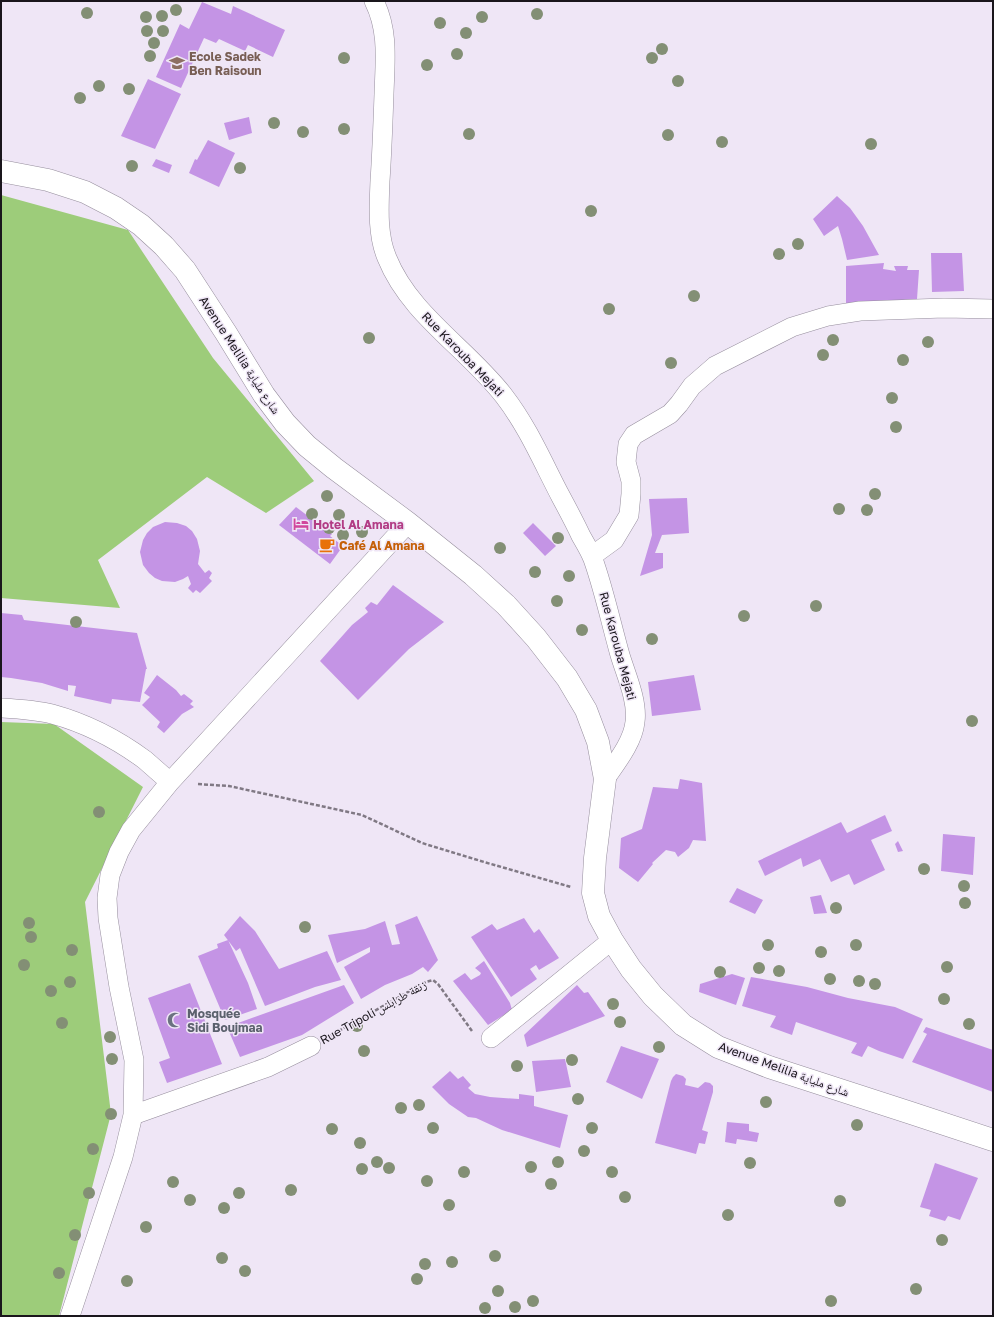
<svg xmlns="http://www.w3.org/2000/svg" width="994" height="1317" viewBox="0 0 994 1317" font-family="'Golos Text','Noto Naskh Arabic',sans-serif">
<rect width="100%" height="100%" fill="#efe6f6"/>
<path fill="#9dcc7a" d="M 1,195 L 128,230 L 213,358 L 314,481 L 266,513 L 207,477 L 98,560 L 120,608 L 1,598 Z
M 1,722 L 54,724 L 143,787 L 85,902 L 111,1114 L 59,1316 L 1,1316 Z"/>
<path fill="#c494e5" d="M 202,2 L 231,14 L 233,6 L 285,30 L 273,57 L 248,45 L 245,51 L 219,39 L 216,43 L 204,38 L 181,88 L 156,77 L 180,24 L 189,29 Z
M 148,79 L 181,94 L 155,149 L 121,136 Z
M 249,117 L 252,133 L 229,140 L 224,123 Z
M 208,140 L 235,153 L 219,187 L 189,173 L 195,159 L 197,160 Z
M 156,159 L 172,165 L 169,173 L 152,166 Z
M 837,196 L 850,208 L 863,226 L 879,255 L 847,260 L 842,239 L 838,226 L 824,236 L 813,219 Z
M 931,253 L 962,253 L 964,291 L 932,292 Z
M 884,263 L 883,269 L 896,271 L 894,266 L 908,266 L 907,270 L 919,270 L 917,299 L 846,304 L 846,266 Z
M 687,498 L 689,533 L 662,535 L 655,553 L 663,553 L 663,568 L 640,576 L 652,535 L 649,499 Z
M 296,507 L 332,534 L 330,536 L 343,546 L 330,564 L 279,525 Z
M 165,522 L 177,523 L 186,526 L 192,531 L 197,539 L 200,551 L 198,564 L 205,573 L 209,570 L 212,573 L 209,578 L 212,581 L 200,593 L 196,590 L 193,593 L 188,588 L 191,584 L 188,576 L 183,579 L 175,582 L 162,581 L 155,578 L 149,573 L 143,565 L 140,552 L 143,540 L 147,533 L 153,527 Z
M 533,523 L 556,546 L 545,556 L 523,533 Z
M 393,585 L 444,622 L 409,649 L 358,700 L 320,661 L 352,625 L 368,612 L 365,608 L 371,602 L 377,605 Z
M 1,613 L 22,615 L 24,620 L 137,633 L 147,669 L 146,669 L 140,702 L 112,699 L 111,704 L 74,696 L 76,686 L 68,685 L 68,691 L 42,683 L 11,678 L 1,677 Z
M 157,675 L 176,690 L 181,696 L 184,694 L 193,701 L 190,704 L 194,707 L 182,714 L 164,733 L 157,727 L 160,722 L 142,705 L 150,697 L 144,693 Z
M 694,675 L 701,710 L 652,716 L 648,682 Z
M 680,779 L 702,783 L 706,841 L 693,840 L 689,848 L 678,857 L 675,852 L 666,850 L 652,863 L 653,864 L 638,882 L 619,868 L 621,838 L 642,829 L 653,787 L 678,789 Z
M 885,815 L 892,831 L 871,840 L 885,870 L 854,885 L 849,874 L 831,882 L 820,859 L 803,867 L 801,858 L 765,876 L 758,861 L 841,822 L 847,833 Z
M 943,834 L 975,837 L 973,875 L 941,871 Z
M 898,841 L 903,851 L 898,852 L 895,844 Z
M 737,888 L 763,900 L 755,914 L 729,902 Z
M 821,895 L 827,913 L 814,914 L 810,897 Z
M 240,916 L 255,931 L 279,969 L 327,951 L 341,980 L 315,987 L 265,1006 L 240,948 L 236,951 L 224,935 Z
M 417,916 L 438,960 L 428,972 L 423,967 L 412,974 L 385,985 L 361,999 L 344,967 L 370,952 L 370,947 L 337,963 L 328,935 L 365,929 L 385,921 L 392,945 L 400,944 L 395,925 Z
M 524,918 L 534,933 L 539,929 L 559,958 L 539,970 L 536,965 L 530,969 L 537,979 L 511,997 L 471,937 L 492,924 L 497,930 Z
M 228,940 L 248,983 L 257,1009 L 225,1020 L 198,956 L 218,948 L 217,944 Z
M 484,961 L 510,1003 L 512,1010 L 488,1025 L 453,981 L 465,973 L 471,980 L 480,975 L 481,973 L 475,968 Z
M 732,974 L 745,978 L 736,1005 L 699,992 L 700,984 Z
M 751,977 L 807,987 L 848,998 L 895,1007 L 923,1019 L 903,1059 L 879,1051 L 868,1046 L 862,1057 L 851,1053 L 857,1043 L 796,1022 L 792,1035 L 770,1027 L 776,1016 L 742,1006 Z
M 190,983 L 222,1064 L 167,1083 L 159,1062 L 170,1058 L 148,998 Z
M 344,985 L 354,1003 L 302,1035 L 240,1057 L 227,1027 Z
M 577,985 L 584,993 L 588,992 L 605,1016 L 527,1047 L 524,1035 Z
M 926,1027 L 993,1050 L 993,1092 L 912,1062 L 927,1034 L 923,1032 Z
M 621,1046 L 659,1059 L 642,1099 L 606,1082 Z
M 565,1059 L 571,1087 L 536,1092 L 532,1061 Z
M 450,1071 L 458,1079 L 463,1076 L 471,1085 L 468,1088 L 475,1094 L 490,1097 L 519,1099 L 519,1094 L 534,1096 L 534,1106 L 568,1115 L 560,1148 L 502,1130 L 476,1118 L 468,1117 L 449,1104 L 432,1087 Z
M 676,1074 L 683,1076 L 686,1079 L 685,1085 L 698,1088 L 705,1082 L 710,1083 L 713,1086 L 713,1092 L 702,1130 L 708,1132 L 705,1144 L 699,1143 L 696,1154 L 655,1143 L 671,1081 L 673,1077 Z
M 727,1122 L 749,1124 L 749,1131 L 759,1133 L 757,1142 L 737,1139 L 736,1144 L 725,1142 Z
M 935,1163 L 978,1178 L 960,1220 L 948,1216 L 945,1221 L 929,1216 L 931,1210 L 920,1207 Z"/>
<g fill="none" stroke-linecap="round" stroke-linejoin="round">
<defs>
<path id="minor" d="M 374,1 C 389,31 385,61 384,94 C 383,123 382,152 380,181 C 379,206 377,235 387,258 C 410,315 467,348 504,396 C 528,427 543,463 561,497 C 568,510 575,523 581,536 C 585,543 590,551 593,559 C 604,590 611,623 620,655 C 626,675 638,701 635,722 C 633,742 616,763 605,779
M 592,556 L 614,540 L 629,515 L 631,494 L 631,481 L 626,462 L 628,444 L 634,435 L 670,414 L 679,404 L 692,386 L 715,366 L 792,327 L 828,316 L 860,311 L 944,308 L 993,309
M 1,708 C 18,709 36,710 52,714 C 85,723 118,740 145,760 C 153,767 162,775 170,782
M 491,1038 L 612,940
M 133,1115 L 268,1067 L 311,1046
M 70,1316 L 123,1157 L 133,1115 L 134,1060 L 119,987 L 108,918 L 107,898 L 110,875 L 119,852 L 131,830 L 170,782 L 408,523"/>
<path id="tertiary" d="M 1,171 L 48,180 L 85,192 L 116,208 L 141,225 L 164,246 L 185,270 L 226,333 L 264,395 L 285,423 L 307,446 L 334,468 L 408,523 L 473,575 L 506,605 L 536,638 L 567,678 L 586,710 L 598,742 L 605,779 L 595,858 L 593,893 L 599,916 L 612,940 L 631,969 L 653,996 L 683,1025 L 718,1047 L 769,1067 L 911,1113 L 993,1140"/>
</defs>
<use href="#minor" stroke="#968e9d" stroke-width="20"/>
<use href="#tertiary" stroke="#968e9d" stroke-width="23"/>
<path stroke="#807984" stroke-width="2.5" stroke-dasharray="4 2" stroke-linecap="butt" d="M 198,784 L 229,786 L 362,815 L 422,843 L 484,862 L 571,887
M 328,1037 L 426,982 L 433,980 L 438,984 L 472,1031"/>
<use href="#minor" stroke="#fff" stroke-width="19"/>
<use href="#tertiary" stroke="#fff" stroke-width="22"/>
</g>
<g fill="#838f75">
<circle cx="176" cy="10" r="6"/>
<circle cx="87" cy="13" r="6"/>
<circle cx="537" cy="14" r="6"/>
<circle cx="162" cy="16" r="6"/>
<circle cx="146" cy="17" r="6"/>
<circle cx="482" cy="17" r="6"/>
<circle cx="440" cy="23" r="6"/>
<circle cx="147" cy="31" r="6"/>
<circle cx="163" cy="31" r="6"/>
<circle cx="466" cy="33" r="6"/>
<circle cx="154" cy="43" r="6"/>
<circle cx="662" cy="49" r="6"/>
<circle cx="457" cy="54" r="6"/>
<circle cx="150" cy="56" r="6"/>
<circle cx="344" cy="58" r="6"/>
<circle cx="652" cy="58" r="6"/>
<circle cx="427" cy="65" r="6"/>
<circle cx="678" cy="81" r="6"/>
<circle cx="99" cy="86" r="6"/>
<circle cx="129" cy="89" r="6"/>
<circle cx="80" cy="98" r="6"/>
<circle cx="274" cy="123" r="6"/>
<circle cx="344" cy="129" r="6"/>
<circle cx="303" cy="132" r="6"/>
<circle cx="469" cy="134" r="6"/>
<circle cx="668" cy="135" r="6"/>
<circle cx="722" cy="142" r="6"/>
<circle cx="871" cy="144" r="6"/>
<circle cx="132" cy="166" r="6"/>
<circle cx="240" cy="168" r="6"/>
<circle cx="591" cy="211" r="6"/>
<circle cx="798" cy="244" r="6"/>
<circle cx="779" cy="254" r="6"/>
<circle cx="694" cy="296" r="6"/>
<circle cx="609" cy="309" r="6"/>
<circle cx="369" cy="338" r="6"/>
<circle cx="833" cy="340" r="6"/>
<circle cx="928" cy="342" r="6"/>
<circle cx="823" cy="355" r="6"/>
<circle cx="903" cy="360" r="6"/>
<circle cx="671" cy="363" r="6"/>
<circle cx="892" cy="398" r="6"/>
<circle cx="896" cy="427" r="6"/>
<circle cx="875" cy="494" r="6"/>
<circle cx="327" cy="496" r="6"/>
<circle cx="839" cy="509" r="6"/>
<circle cx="867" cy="510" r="6"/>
<circle cx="312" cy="514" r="6"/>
<circle cx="339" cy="515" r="6"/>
<circle cx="329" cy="528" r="6"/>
<circle cx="362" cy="532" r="6"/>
<circle cx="343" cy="535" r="6"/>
<circle cx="558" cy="538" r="6"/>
<circle cx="500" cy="548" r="6"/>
<circle cx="535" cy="572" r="6"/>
<circle cx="569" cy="576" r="6"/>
<circle cx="557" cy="601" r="6"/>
<circle cx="816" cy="606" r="6"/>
<circle cx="744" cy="616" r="6"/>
<circle cx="76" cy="622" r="6"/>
<circle cx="582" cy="630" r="6"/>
<circle cx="652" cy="639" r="6"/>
<circle cx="972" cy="721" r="6"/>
<circle cx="99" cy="812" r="6"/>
<circle cx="924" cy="869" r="6"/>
<circle cx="964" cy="886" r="6"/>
<circle cx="965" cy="903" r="6"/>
<circle cx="836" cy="908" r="6"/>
<circle cx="29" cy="923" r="6"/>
<circle cx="305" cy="927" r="6"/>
<circle cx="31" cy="937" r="6"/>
<circle cx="768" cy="945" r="6"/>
<circle cx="856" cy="945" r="6"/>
<circle cx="72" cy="950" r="6"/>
<circle cx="821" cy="952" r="6"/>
<circle cx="24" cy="965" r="6"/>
<circle cx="947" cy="967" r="6"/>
<circle cx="759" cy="968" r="6"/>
<circle cx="779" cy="971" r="6"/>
<circle cx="720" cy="972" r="6"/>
<circle cx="830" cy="979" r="6"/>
<circle cx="859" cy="981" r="6"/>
<circle cx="70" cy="982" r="6"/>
<circle cx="875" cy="984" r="6"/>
<circle cx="51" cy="991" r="6"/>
<circle cx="944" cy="999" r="6"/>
<circle cx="613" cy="1004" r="6"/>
<circle cx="620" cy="1022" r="6"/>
<circle cx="62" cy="1023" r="6"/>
<circle cx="969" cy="1024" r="6"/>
<circle cx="357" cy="1026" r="6"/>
<circle cx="110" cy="1037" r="6"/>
<circle cx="659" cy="1047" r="6"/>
<circle cx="364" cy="1051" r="6"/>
<circle cx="112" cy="1059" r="6"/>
<circle cx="572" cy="1060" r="6"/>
<circle cx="517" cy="1066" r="6"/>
<circle cx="578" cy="1099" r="6"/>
<circle cx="766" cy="1102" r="6"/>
<circle cx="419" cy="1105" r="6"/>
<circle cx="401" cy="1108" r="6"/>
<circle cx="111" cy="1114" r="6"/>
<circle cx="857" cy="1125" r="6"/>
<circle cx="433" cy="1128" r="6"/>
<circle cx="592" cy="1128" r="6"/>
<circle cx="332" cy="1129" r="6"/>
<circle cx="360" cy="1143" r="6"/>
<circle cx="93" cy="1149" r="6"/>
<circle cx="584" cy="1151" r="6"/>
<circle cx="377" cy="1162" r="6"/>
<circle cx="558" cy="1162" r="6"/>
<circle cx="750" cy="1163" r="6"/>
<circle cx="531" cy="1167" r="6"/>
<circle cx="389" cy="1168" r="6"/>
<circle cx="362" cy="1169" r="6"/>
<circle cx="464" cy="1172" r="6"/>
<circle cx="612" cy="1172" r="6"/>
<circle cx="427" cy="1181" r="6"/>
<circle cx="173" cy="1182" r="6"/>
<circle cx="551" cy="1184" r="6"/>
<circle cx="291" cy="1190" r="6"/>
<circle cx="89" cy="1193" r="6"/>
<circle cx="239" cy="1193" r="6"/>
<circle cx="625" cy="1197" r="6"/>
<circle cx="190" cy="1200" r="6"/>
<circle cx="840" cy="1201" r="6"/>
<circle cx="449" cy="1205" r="6"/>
<circle cx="224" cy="1208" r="6"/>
<circle cx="728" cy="1215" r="6"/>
<circle cx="146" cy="1227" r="6"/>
<circle cx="75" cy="1235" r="6"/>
<circle cx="942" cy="1240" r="6"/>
<circle cx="495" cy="1256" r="6"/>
<circle cx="222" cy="1258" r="6"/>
<circle cx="452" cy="1262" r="6"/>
<circle cx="425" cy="1264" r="6"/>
<circle cx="245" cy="1271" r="6"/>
<circle cx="59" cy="1273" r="6"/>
<circle cx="417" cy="1279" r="6"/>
<circle cx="127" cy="1281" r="6"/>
<circle cx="916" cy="1289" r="6"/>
<circle cx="498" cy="1291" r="6"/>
<circle cx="533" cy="1301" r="6"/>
<circle cx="831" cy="1301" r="6"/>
<circle cx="515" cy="1307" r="6"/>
<circle cx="485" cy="1308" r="6"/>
</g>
<defs>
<symbol id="school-bare" viewBox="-9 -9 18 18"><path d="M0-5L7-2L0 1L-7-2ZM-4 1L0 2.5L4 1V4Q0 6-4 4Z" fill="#8d6e63" stroke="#efe6f6" stroke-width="2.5" paint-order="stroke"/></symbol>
<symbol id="hotel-bare" viewBox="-9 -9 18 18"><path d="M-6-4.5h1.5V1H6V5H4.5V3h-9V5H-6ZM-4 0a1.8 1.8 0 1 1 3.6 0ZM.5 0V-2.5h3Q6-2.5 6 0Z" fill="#d1479c" stroke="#efe6f6" stroke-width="2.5" paint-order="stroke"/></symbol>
<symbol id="cafe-bare" viewBox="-9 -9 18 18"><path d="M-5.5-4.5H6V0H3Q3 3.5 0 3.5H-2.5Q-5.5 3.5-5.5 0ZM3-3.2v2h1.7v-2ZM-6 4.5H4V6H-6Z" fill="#e8710a" stroke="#efe6f6" stroke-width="2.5" paint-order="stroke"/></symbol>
<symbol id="mosque-bare" viewBox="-9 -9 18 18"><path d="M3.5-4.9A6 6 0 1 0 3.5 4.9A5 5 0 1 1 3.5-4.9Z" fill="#6b7280" stroke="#efe6f6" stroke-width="2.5" paint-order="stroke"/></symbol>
</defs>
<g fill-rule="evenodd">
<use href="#school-bare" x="166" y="52" width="22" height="22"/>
<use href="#hotel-bare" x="290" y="513" width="22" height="22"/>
<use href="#cafe-bare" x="316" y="534" width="22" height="22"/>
<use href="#mosque-bare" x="164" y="1009" width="22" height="22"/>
</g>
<g text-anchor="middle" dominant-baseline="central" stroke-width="3" stroke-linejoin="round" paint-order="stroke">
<g font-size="12" font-weight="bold" fill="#785e54" stroke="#efe6f6" text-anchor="start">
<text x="189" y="56">Ecole Sadek<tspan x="189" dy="14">Ben Raisoun</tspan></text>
</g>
<g font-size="12" fill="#1a161c" stroke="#efe6f6">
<text transform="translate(463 354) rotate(46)">Rue Karouba Mejati</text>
<text transform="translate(240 355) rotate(57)">Avenue Melilia شارع ملياية</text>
<text transform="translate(618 646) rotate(75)">Rue Karouba Mejati</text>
<text transform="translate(373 1012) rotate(-29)">Rue Tripoli زنقة طرابلس</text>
<text transform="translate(784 1069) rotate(20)">Avenue Melilia شارع ملياية</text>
</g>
<g font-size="12" font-weight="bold" fill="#b23c85" stroke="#efe6f6" text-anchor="start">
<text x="313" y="524">Hotel Al Amana</text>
</g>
<g font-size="12" font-weight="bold" fill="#c56008" stroke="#efe6f6" text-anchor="start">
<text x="339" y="545">Café Al Amana</text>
</g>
<g font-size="12" font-weight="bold" fill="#5b616d" stroke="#efe6f6" text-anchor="start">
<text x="187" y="1013">Mosquée<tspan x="187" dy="14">Sidi Boujmaa</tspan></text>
</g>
</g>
<rect width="994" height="1317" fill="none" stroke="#1a161c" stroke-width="4"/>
</svg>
